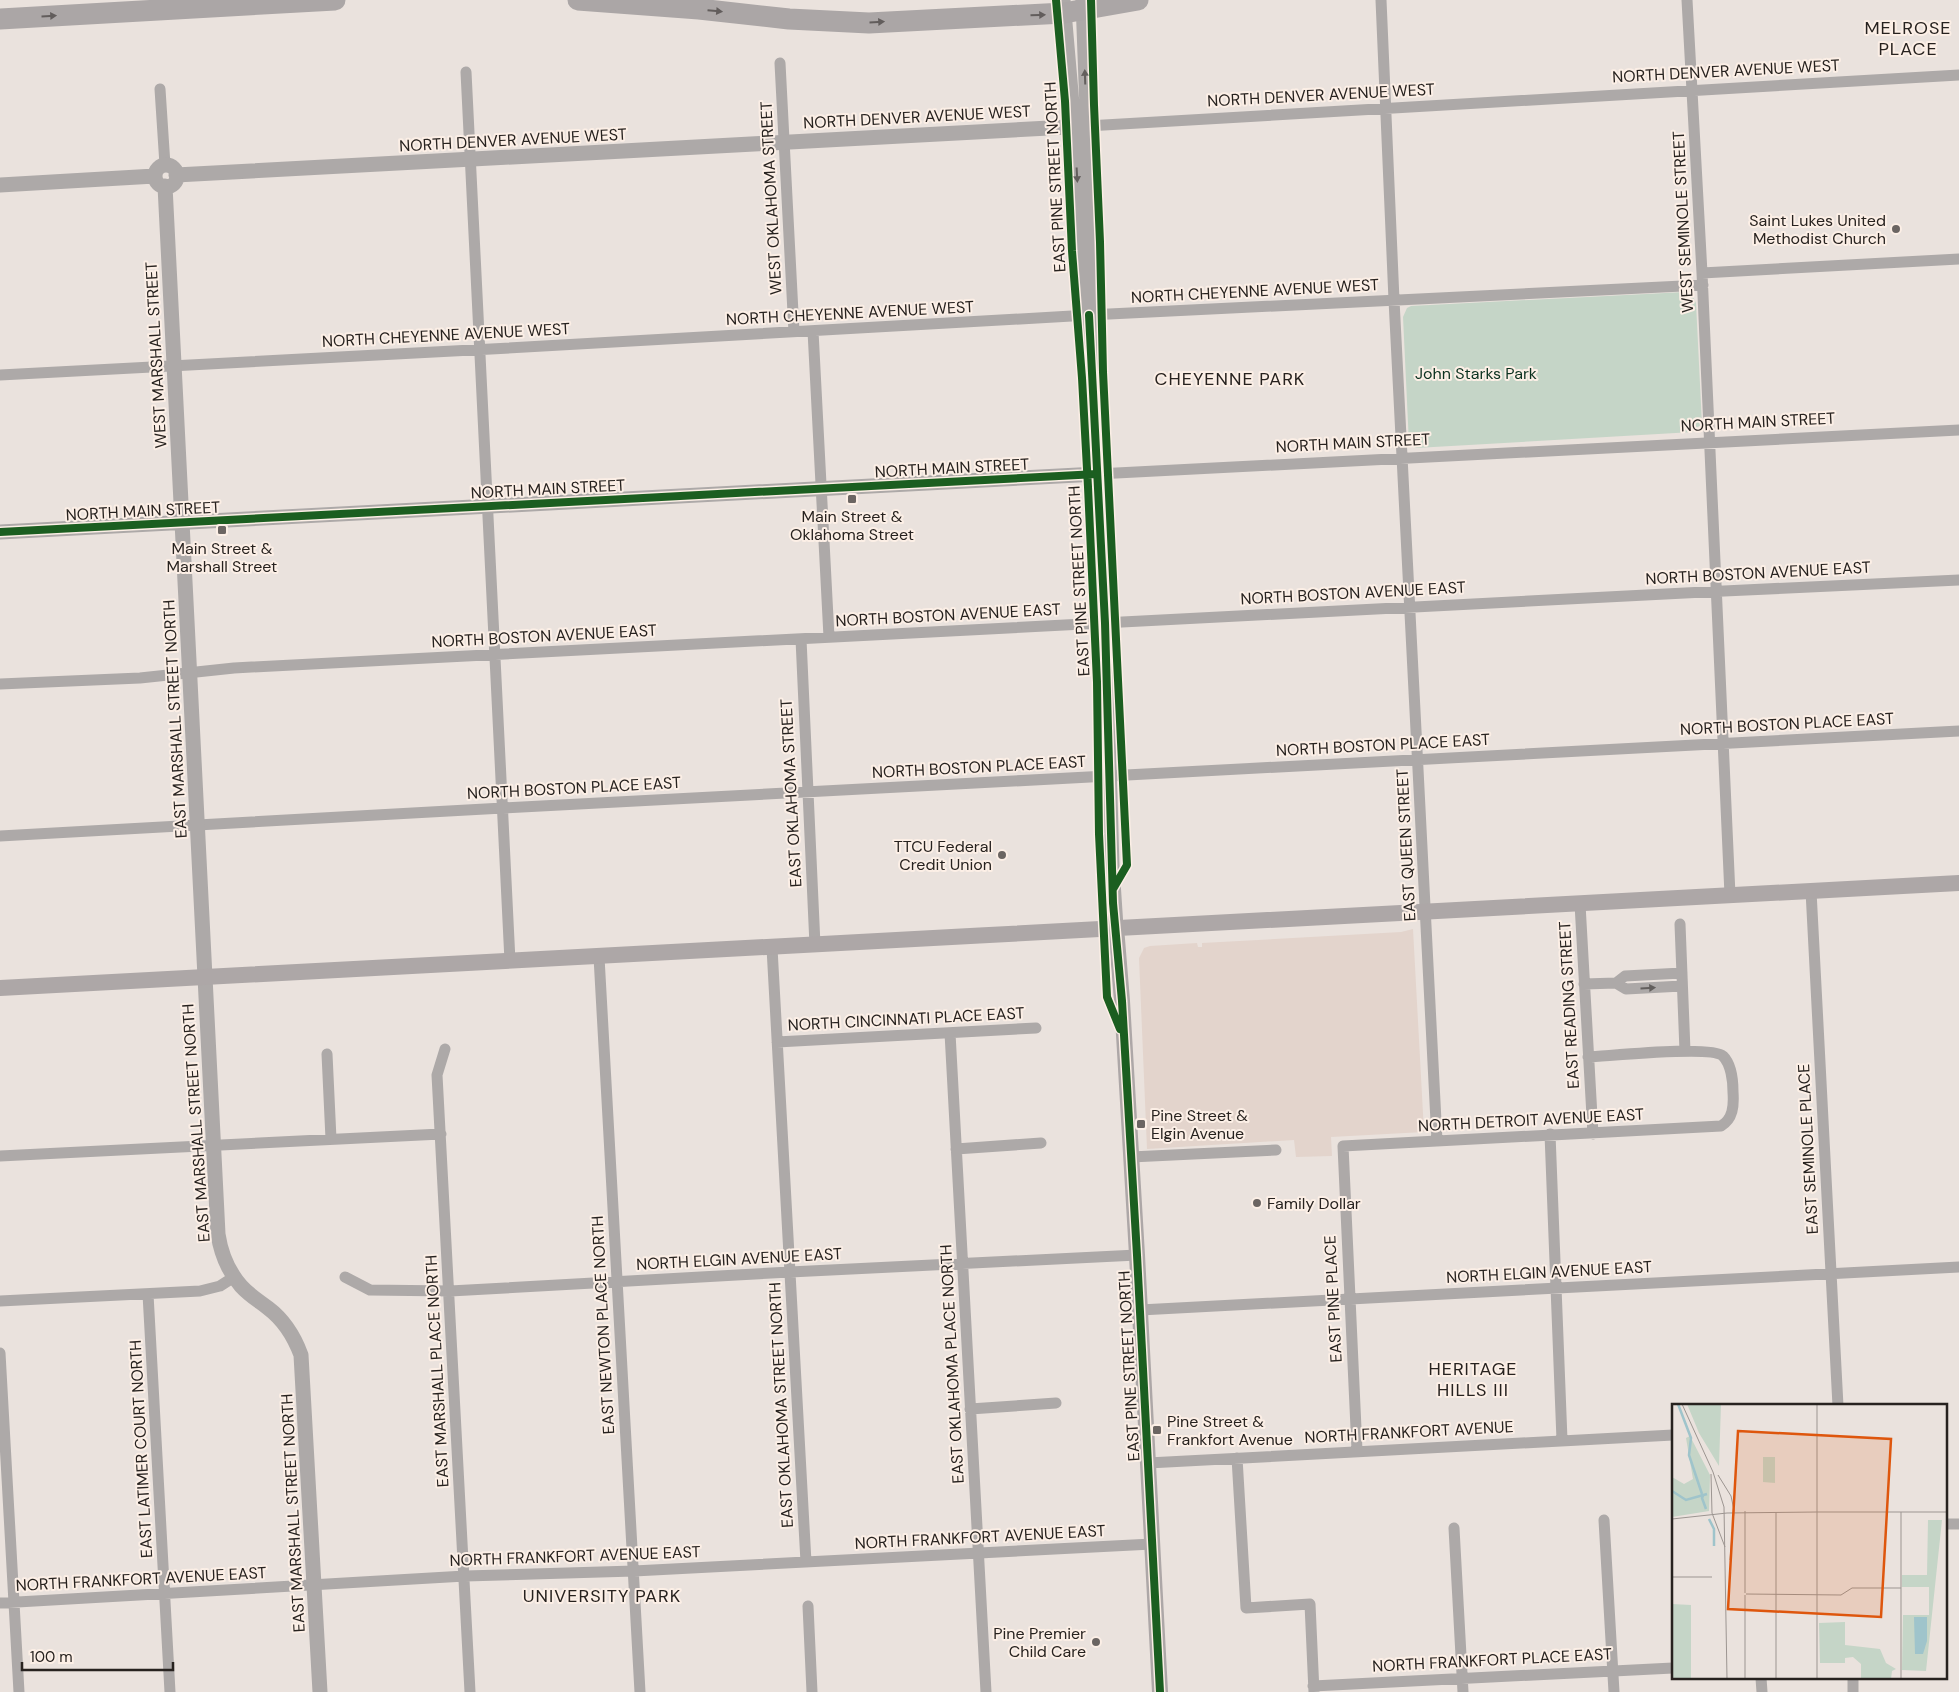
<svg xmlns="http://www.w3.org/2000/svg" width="1959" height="1692" viewBox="0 0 1959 1692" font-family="'DM Sans',sans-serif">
<rect width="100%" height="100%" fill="#eae2dd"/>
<path fill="#e3d4cc" d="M 1413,929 L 1424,1132 L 1331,1137 L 1332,1156 L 1296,1157 L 1294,1140 L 1147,1149 L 1139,958 L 1144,948 L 1150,946 L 1197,943 L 1198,947 L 1202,947 L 1202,943 L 1401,932 Z"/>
<path fill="#c5d5c7" d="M 1685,292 L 1692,295 L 1696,303 L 1702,425 L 1695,428 L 1693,432 L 1416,448 L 1409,444 L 1403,317 L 1407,308 L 1411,306 Z"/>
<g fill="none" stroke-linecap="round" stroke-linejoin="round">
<path stroke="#ada9a8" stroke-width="11" d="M 1381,0 L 1394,300 L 1437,1141
M 1687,0 L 1702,273 L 1730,895
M 780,63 L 794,332
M 466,72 L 510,961
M 160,89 L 165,165
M 1087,126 L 1959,75
M 1702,273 L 1959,259
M 813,331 L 829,637
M 0,375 L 491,349 L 1089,315 L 1703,285
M 1097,474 L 1959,430
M 801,639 L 815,945
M 0,684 L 140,678 L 234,668 L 1724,591 L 1959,580
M 0,836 L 503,808 L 1959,731
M 1811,891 L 1838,1406
M 1580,904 L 1593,1134
M 1680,924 L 1685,1051
M 772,948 L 806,1562
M 599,957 L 640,1692
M 1616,983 L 1626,989 L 1682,986
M 1584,984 L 1616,983 L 1625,976 L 1682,973
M 950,1033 L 986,1692
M 777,1042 L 1036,1028
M 445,1049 L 437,1075 L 470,1692
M 327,1054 L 331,1139
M 1550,1134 L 1562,1440
M 956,1149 L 1041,1143
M 0,1156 L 441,1134
M 1131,1157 L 1276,1150
M 345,1277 L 370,1290 L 450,1291 L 790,1272 L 1137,1255
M 148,1294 L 170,1692
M 0,1301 L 200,1291 L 220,1286 L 234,1277
M 1140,1310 L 1959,1267
M 0,1353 L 19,1692
M 970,1409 L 1056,1403
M 1357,1450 L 1343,1146 L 1721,1126 C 1733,1119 1734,1106 1733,1092 C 1733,1081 1731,1064 1723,1056 C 1711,1045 1610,1056 1588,1057
M 1237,1458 L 1246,1608 L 1310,1604 L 1314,1692
M 1148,1463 L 1673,1435
M 1604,1520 L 1614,1692
M 1945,1524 L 1959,1524
M 1454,1528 L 1463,1692
M 0,1603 L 465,1576 L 634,1571 L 1152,1544
M 808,1606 L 812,1692
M 1761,1678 L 1762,1692
M 1853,1678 L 1853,1692
M 1313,1686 L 1673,1668"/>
<path stroke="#ada9a8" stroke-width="15" d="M 1063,0 L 1074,127 L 1083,296 L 1089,315 L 1105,623 L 1112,866 L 1116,927
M 1083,1 L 1094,296 L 1089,315
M155 176a11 11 0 1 1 22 0a11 11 0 1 1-22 0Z
M 176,175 L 1087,126
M 0,185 L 155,176
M 165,186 L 218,1234 C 221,1254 228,1271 241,1286 C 249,1295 259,1301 268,1308 C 284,1320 294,1336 301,1355 L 320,1692
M 0,532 L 1097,474"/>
<path stroke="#ada7a7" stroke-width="16" d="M 1116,927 L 1122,1001 L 1137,1255 L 1160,1692
M 0,988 C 653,952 1306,919 1959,883"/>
<path stroke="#aba6a6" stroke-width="21" d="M 578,0 L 699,9 L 789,19 L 869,23 L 1064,13 L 1138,0
M 0,19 L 335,0"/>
<defs>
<path id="cycleway" d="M 1056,0 L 1065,101 L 1072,251 L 1082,378 L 1088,487 L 1097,682 L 1099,834 L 1107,997 L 1120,1029
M 1091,0 L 1094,105 L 1100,242 L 1103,372 L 1127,865 L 1113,889
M 1089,315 L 1105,623 L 1113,903 L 1122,1001 L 1137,1255 L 1160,1692
M 0,532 L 1097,474"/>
</defs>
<use href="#cycleway" stroke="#fcefe6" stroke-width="11"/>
<use href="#cycleway" stroke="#1b5e20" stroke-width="8"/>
</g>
<defs><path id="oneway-solid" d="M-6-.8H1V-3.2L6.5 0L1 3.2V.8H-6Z" transform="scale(1.25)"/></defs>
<g fill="#625d5c">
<use href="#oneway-solid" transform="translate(715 11) rotate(5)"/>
<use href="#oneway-solid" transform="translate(1038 15) rotate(-2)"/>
<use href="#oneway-solid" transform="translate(49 16) rotate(-3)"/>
<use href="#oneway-solid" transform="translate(877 22) rotate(-3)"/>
</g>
<g fill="#635f5d">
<use href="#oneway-solid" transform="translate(1085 77) rotate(-92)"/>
<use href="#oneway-solid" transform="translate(1077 175) rotate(87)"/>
<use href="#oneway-solid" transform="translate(1648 988) rotate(-3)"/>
</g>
<g fill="#6b6562" stroke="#fcefe6" stroke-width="2">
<circle cx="1896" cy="229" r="5"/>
<rect x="847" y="494" width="10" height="10" rx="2.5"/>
<rect x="217" y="525" width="10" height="10" rx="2.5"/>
<circle cx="1002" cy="855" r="5"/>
<rect x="1136" y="1119" width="10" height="10" rx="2.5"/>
<circle cx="1257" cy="1203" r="5"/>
<rect x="1152" y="1425" width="10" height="10" rx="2.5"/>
<circle cx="1096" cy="1642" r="5"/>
</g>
<g text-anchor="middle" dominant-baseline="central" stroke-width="4" stroke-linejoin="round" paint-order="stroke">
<g font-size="16" fill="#27221f" stroke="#fcefe6">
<text transform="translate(1726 71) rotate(-3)">NORTH DENVER AVENUE WEST</text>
<text transform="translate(1321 95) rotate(-3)">NORTH DENVER AVENUE WEST</text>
<text transform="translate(917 117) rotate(-3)">NORTH DENVER AVENUE WEST</text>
<text transform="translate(513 140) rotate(-3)">NORTH DENVER AVENUE WEST</text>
<text transform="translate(1055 177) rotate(-93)">EAST PINE STREET NORTH</text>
<text transform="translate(771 198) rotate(-93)">WEST OKLAHOMA STREET</text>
<text transform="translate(1683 222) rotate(-93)">WEST SEMINOLE STREET</text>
<text transform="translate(1255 291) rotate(-3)">NORTH CHEYENNE AVENUE WEST</text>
<text transform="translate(850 313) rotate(-3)">NORTH CHEYENNE AVENUE WEST</text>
<text transform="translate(446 335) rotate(-3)">NORTH CHEYENNE AVENUE WEST</text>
<text transform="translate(156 355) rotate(-93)">WEST MARSHALL STREET</text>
<text transform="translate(1758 422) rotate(-3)">NORTH MAIN STREET</text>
<text transform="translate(1353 443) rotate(-3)">NORTH MAIN STREET</text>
<text transform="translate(952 468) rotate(-3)">NORTH MAIN STREET</text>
<text transform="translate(548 489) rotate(-3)">NORTH MAIN STREET</text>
<text transform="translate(143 511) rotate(-3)">NORTH MAIN STREET</text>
<text transform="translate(1758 573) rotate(-3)">NORTH BOSTON AVENUE EAST</text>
<text transform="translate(1079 581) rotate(-93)">EAST PINE STREET NORTH</text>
<text transform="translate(1353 593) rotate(-3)">NORTH BOSTON AVENUE EAST</text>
<text transform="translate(948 615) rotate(-3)">NORTH BOSTON AVENUE EAST</text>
<text transform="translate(544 636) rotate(-3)">NORTH BOSTON AVENUE EAST</text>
<text transform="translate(175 719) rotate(-93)">EAST MARSHALL STREET NORTH</text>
<text transform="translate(1787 724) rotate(-3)">NORTH BOSTON PLACE EAST</text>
<text transform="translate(1383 745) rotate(-3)">NORTH BOSTON PLACE EAST</text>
<text transform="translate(979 767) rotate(-3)">NORTH BOSTON PLACE EAST</text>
<text transform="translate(574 788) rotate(-3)">NORTH BOSTON PLACE EAST</text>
<text transform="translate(791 793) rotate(-93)">EAST OKLAHOMA STREET</text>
<text transform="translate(1406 845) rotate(-93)">EAST QUEEN STREET</text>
<text transform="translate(1569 1005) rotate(-93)">EAST READING STREET</text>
<text transform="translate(906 1019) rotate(-3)">NORTH CINCINNATI PLACE EAST</text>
<text transform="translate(1531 1120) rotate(-3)">NORTH DETROIT AVENUE EAST</text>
<text transform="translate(196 1123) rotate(-94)">EAST MARSHALL STREET NORTH</text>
<text transform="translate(1808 1149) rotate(-93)">EAST SEMINOLE PLACE</text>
<text transform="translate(739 1259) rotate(-3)">NORTH ELGIN AVENUE EAST</text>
<text transform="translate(1549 1272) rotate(-3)">NORTH ELGIN AVENUE EAST</text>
<text transform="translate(1333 1299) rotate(-93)">EAST PINE PLACE</text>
<text transform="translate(603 1325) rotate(-93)">EAST NEWTON PLACE NORTH</text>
<text transform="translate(952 1364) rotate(-93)">EAST OKLAHOMA PLACE NORTH</text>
<text transform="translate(1129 1366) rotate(-93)">EAST PINE STREET NORTH</text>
<text transform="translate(437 1371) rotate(-93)">EAST MARSHALL PLACE NORTH</text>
<text transform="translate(781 1405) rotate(-93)">EAST OKLAHOMA STREET NORTH</text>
<text transform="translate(1409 1432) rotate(-3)">NORTH FRANKFORT AVENUE</text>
<text transform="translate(141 1449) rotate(-93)">EAST LATIMER COURT NORTH</text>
<text transform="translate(293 1513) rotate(-93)">EAST MARSHALL STREET NORTH</text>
<text transform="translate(980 1537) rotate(-3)">NORTH FRANKFORT AVENUE EAST</text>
<text transform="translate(575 1556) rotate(-2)">NORTH FRANKFORT AVENUE EAST</text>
<text transform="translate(141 1579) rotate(-3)">NORTH FRANKFORT AVENUE EAST</text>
<text transform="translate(1492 1660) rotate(-3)">NORTH FRANKFORT PLACE EAST</text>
</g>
<g font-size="16" fill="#27221f" stroke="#fcefe6" text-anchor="end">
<text x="1886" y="220">Saint Lukes United<tspan x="1886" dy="18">Methodist Church</tspan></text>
<text x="852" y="516" text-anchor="middle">Main Street &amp;<tspan x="852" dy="18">Oklahoma Street</tspan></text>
<text x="222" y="548" text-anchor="middle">Main Street &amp;<tspan x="222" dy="18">Marshall Street</tspan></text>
<text x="992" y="846">TTCU Federal<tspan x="992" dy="18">Credit Union</tspan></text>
<text x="1151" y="1115" text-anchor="start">Pine Street &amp;<tspan x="1151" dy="18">Elgin Avenue</tspan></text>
<text x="1267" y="1203" text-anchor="start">Family Dollar</text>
<text x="1167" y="1421" text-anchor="start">Pine Street &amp;<tspan x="1167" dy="18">Frankfort Avenue</tspan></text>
<text x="1086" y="1633">Pine Premier<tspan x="1086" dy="18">Child Care</tspan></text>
</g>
<g font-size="16" fill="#0b311f" stroke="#fcefe6">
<text x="1476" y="373">John Starks Park</text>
</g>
<g font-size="18" letter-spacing="1" fill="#27221f" stroke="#fcefe6">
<text x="1908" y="28">MELROSE<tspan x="1908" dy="21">PLACE</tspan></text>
<text x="1230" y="379">CHEYENNE PARK</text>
<text x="1473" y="1369">HERITAGE<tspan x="1473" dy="21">HILLS III</tspan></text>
<text x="602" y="1596">UNIVERSITY PARK</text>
</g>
</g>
<g transform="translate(1672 1404)">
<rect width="275" height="275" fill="#eae2dd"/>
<path d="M 15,0 L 49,0 L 47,62 L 27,29 ZM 18,32 L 38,71 L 37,107 L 0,113 L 0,73 L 12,80 L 21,75 L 14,34 ZM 91,53 L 103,53 L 103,79 L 91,78 ZM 256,116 L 270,116 L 254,267 L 230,266 L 231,211 L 257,211 L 257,183 L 230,183 L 230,171 L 255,171 ZM 0,200 L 19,201 L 19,275 L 0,275 ZM 173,218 L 173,241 L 208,245 L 214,259 L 224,265 L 220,267 L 219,275 L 189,275 L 189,260 L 181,253 L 173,254 L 173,259 L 148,259 L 147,219 Z" fill="#c5d5c7"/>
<path d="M 242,213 L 255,213 L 255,237 L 251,250 L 243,250 Z" fill="#9fc4cb"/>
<path fill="none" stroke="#9fc4cb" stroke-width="2.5" d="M 6,0 L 19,34 L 17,51 L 30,90M 0,87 L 14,96 L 35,90M 32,90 L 30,94 L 34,105M 37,115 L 42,125 L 42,142"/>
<path fill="none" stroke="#9c9591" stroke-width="1" d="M 10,0 L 41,68 L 52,103 L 55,275M 39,70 L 40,109 L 53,143M 46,71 L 59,92 L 62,106 L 58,156M 73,107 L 73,189M 145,108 L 275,108M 229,108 L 229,275M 0,115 L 55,109 L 145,108M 0,173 L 40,173M 74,190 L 169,191 L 180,184 L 229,184M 73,275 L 73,191M 104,275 L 104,108M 145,275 L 145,0"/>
<path fill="#de560d" fill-opacity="0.15" stroke="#de560d" stroke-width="2.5" d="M 66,27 L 219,35 L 209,213 L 56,205 Z"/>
<rect width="275" height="275" fill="none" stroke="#27221f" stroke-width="2.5"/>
</g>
<path d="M22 1662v8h151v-8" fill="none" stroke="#27221f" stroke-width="2.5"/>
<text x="30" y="1662" font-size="15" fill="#27221f" stroke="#fcefe6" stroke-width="4" paint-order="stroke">100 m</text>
</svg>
